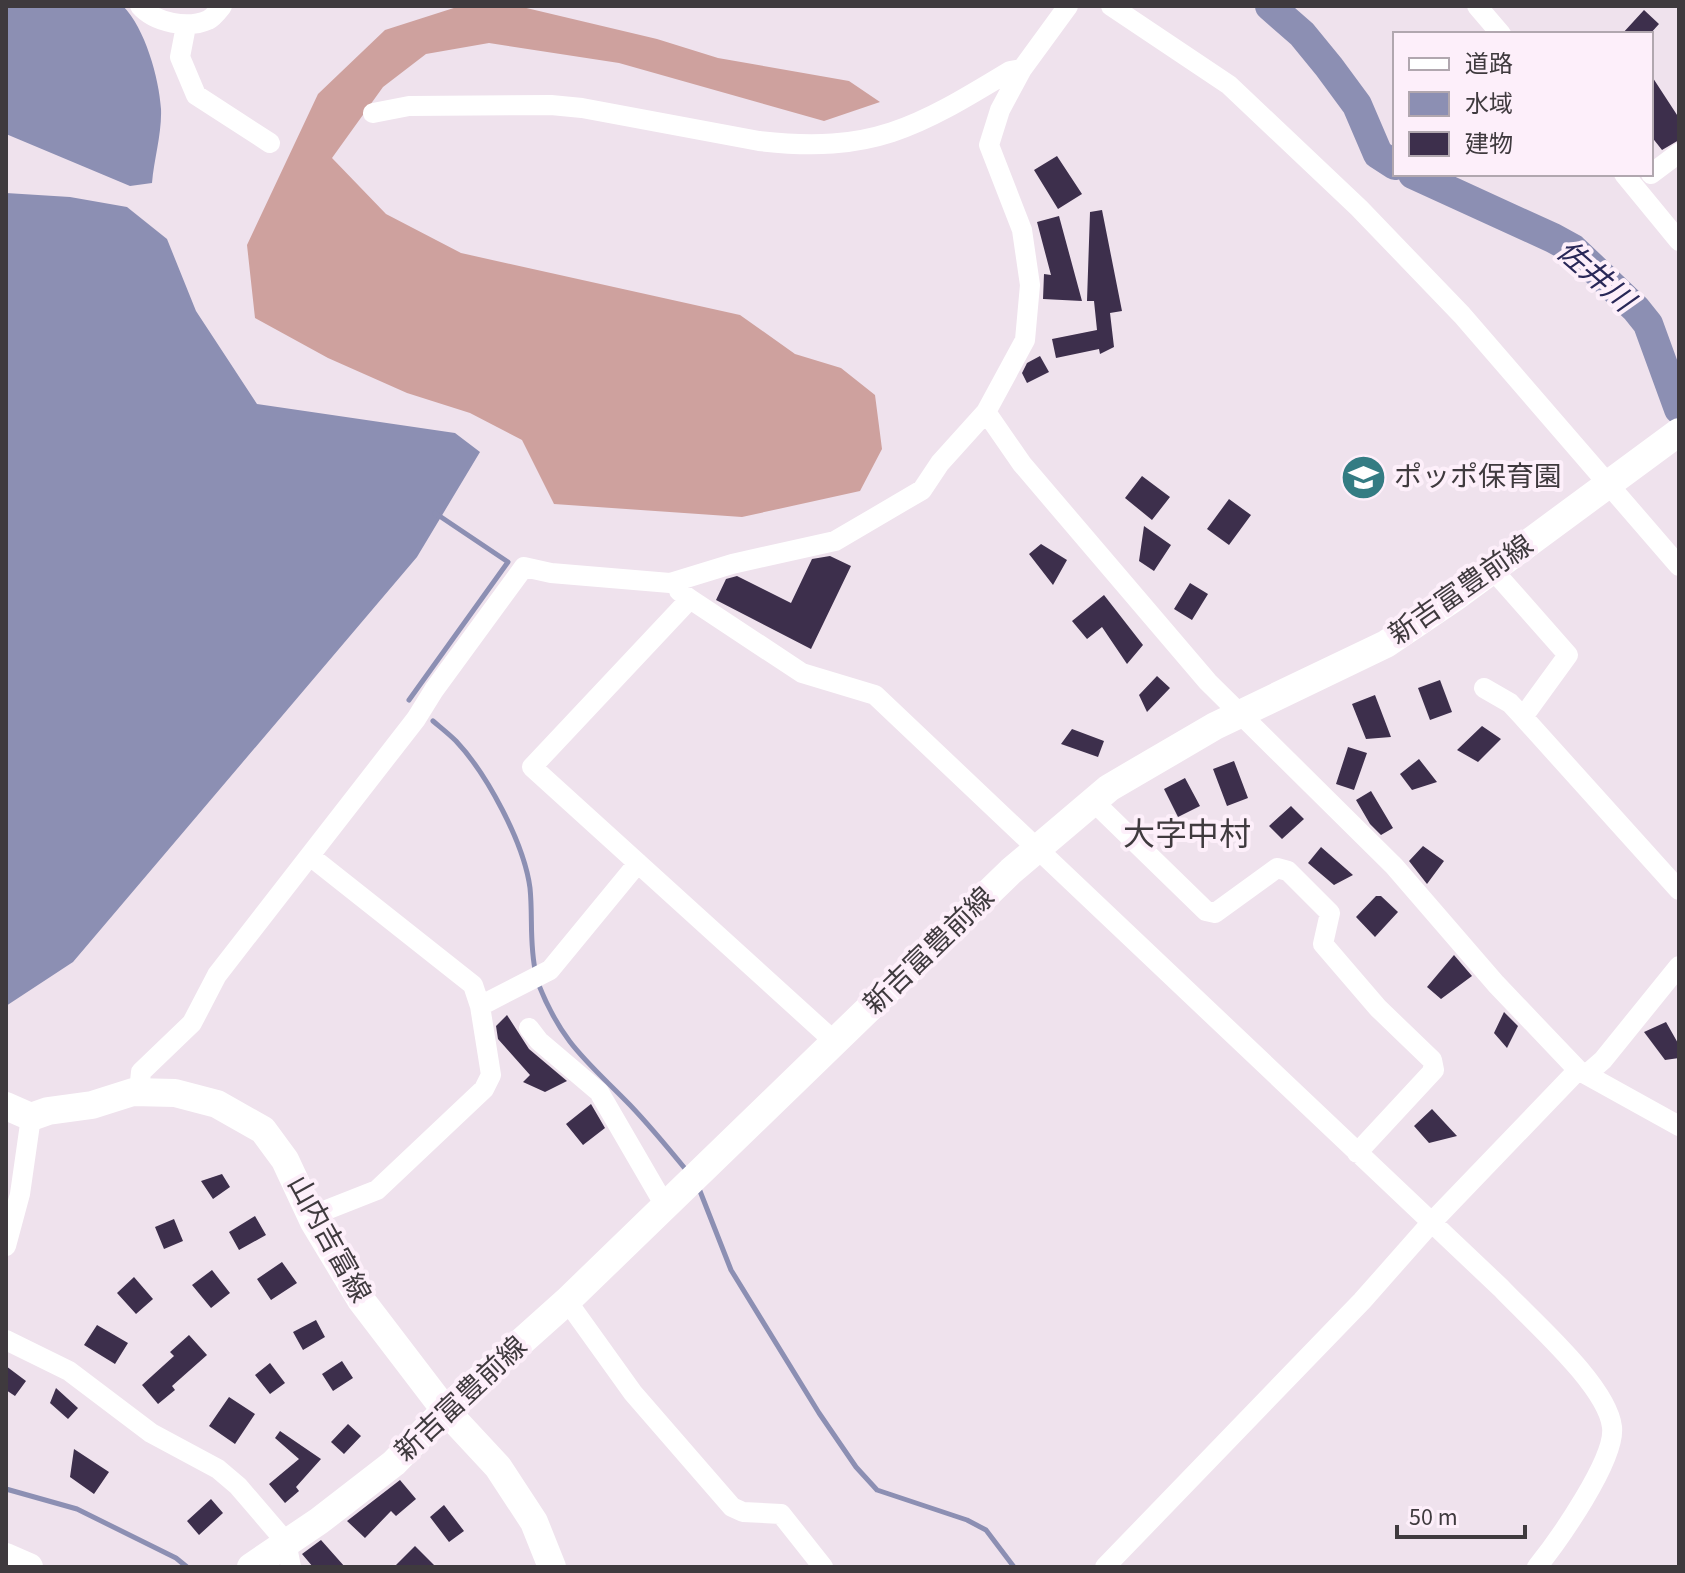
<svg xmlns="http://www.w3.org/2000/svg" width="1685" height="1573" viewBox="0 0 1685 1573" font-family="'Source Sans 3','Noto Sans JP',sans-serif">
<rect width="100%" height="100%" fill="#efe2ed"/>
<path fill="#cea19e" d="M 460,6 L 518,6 L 657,39 L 718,58 L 849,81 L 880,102 L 824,121 L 619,63 L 489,43 L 426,54 L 383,87 L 332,158 L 386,214 L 461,253 L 740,315 L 795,354 L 841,368 L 875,395 L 882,449 L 860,491 L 742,517 L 554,504 L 522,440 L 470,413 L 407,393 L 328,358 L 255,318 L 247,245 L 318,94 L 385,30 Z"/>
<path fill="#8c8fb3" d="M 6,6 L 123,6 C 145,28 159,78 161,109 C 162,133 154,159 152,183 L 130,186 L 6,134 Z
M 6,193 L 70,197 L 127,207 L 167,239 L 196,311 L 257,404 L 455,433 L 480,452 L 417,557 L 73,962 L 6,1006 Z"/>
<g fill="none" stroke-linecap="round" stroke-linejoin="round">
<path stroke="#8c8fb3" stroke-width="5" d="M 409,700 L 508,562 L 435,513
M 433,721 C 440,727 449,734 456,741 C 487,774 524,843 530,888 C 533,917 529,945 536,974
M 538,983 C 562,1044 587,1061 630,1105 C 650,1126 669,1149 687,1171
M 698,1186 L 731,1270 L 819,1413 L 856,1467 L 877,1490 L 967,1520 L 986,1530 L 1014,1567
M 6,1489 L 77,1509 L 176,1558 L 187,1567"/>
<path stroke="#8c8fb3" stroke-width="30" d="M 1270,6 L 1302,34 L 1329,67 L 1357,105 L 1378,154 L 1395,165
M 1413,174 L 1553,238 L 1573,249 L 1636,309 L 1648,324 L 1679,409"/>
</g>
<path fill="#3d2f4c" d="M 1644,10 L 1659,24 L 1650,34 L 1622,34 Z
M 1651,75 L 1679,118 L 1679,140 L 1662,150 L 1651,136 Z
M 1057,156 L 1082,194 L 1058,209 L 1034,170 Z
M 1102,210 L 1122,311 L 1110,313 L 1114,347 L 1100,354 L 1099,349 L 1056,358 L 1052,339 L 1097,330 L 1094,301 L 1087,301 L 1090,212 Z
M 1059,216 L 1082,301 L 1043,299 L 1044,274 L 1051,275 L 1037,222 Z
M 1040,356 L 1049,372 L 1027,383 L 1022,373 L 1027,363 Z
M 1142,476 L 1170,497 L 1152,520 L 1125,498 Z
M 1229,499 L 1251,515 L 1229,545 L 1207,529 Z
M 1144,526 L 1171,545 L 1154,571 L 1139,561 Z
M 1041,544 L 1067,560 L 1053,585 L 1029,554 Z
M 830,556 L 851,566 L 811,649 L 716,600 L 726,579 L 737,576 L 791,603 L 812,559 Z
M 1190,583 L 1208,594 L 1192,620 L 1174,609 Z
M 1104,595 L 1143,645 L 1127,664 L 1102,627 L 1087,639 L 1072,621 Z
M 1157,676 L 1170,688 L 1147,712 L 1139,695 Z
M 1440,680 L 1452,712 L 1430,720 L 1418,688 Z
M 1375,695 L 1391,737 L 1366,739 L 1352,704 Z
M 1482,726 L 1501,739 L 1478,762 L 1457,750 Z
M 1072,729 L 1104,741 L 1098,757 L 1061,744 Z
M 1348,747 L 1367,753 L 1354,790 L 1336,784 Z
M 1419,759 L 1437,782 L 1412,790 L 1400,774 Z
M 1234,761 L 1248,798 L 1227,806 L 1213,769 Z
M 1185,778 L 1200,806 L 1178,817 L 1164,789 Z
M 1371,791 L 1393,828 L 1381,835 L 1370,824 L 1356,800 Z
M 1291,806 L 1304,819 L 1282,839 L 1269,826 Z
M 1423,846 L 1444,861 L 1427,884 L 1409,861 Z
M 1321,847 L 1353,875 L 1334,885 L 1308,863 Z
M 1376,896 L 1381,896 L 1398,912 L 1375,937 L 1356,917 Z
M 1454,955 L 1472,976 L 1441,999 L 1427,987 Z
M 1504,1012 L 1518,1026 L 1507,1048 L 1494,1033 Z
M 507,1015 L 529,1049 L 567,1081 L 545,1092 L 523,1082 L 530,1075 L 498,1039 L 496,1026 Z
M 1666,1022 L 1679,1045 L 1679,1058 L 1665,1060 L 1644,1032 Z
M 591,1104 L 605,1128 L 583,1145 L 566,1124 Z
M 1432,1109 L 1457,1136 L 1429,1143 L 1414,1126 Z
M 222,1174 L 230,1187 L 213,1199 L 201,1181 Z
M 255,1216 L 266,1235 L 239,1250 L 229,1232 Z
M 174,1219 L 183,1241 L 164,1249 L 155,1227 Z
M 282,1262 L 297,1283 L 271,1300 L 257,1279 Z
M 212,1270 L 230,1293 L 211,1308 L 192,1285 Z
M 134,1277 L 153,1299 L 136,1314 L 117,1293 Z
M 316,1320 L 325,1337 L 303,1350 L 293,1332 Z
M 97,1325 L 128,1343 L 115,1364 L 84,1345 Z
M 189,1335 L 207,1355 L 172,1386 L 175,1390 L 158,1404 L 142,1385 L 174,1356 L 170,1352 Z
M 342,1361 L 353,1378 L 333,1391 L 322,1374 Z
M 270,1363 L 285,1383 L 270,1394 L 255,1375 Z
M 6,1366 L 26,1381 L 15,1396 L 6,1390 Z
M 56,1388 L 78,1408 L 68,1419 L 50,1403 Z
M 229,1397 L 255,1414 L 235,1444 L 209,1426 Z
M 348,1424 L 361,1436 L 344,1454 L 331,1442 Z
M 280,1431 L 321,1459 L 296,1487 L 299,1491 L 285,1503 L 269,1484 L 299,1459 L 275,1438 Z
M 74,1449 L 109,1472 L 94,1494 L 70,1477 Z
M 400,1480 L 416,1499 L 396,1516 L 391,1511 L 365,1538 L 347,1521 Z
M 211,1499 L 223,1513 L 199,1535 L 187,1521 Z
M 444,1505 L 464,1531 L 449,1542 L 430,1517 Z
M 321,1540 L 345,1567 L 313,1567 L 302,1554 Z
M 415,1546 L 436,1567 L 394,1567 Z"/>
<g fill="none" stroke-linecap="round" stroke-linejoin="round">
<path stroke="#fff" stroke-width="20" d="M 140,6 C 155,23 188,29 208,20 C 214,17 218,11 222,6
M 1068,6 L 1022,69 L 1000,110 L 989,145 L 1022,230 L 1030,285 L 1025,340 L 986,412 L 1022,464 L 1208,682 L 1394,866 L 1496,984 L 1578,1070 L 1679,1126
M 1111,6 L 1229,85 L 1359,208 L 1462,315 L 1679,566
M 1477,6 L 1501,34
M 186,26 L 180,57 L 196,95 L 270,143
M 373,113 L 409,106 L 551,105 L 582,108 L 759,141 C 872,154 916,128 1010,71 L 1022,69
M 1624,174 L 1679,241
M 1651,174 L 1679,153
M 1492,569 L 1568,655 L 1523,717 L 1679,890
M 679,591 L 690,599 L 532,767 L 835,1042
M 690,599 L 802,673 L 875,695 L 1501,1288 C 1531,1320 1607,1385 1612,1427 C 1616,1459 1558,1541 1537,1567
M 1484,688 L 1510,703 L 1523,717
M 1093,801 L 1206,911 L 1215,913 L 1277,868 L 1288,871 L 1330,913 L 1323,944 L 1378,1008 L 1432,1060 L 1434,1070 L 1357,1153
M 310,856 L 473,985 L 480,1006 L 491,1075 L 484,1089 L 377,1190 L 311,1216
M 480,1006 L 550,970 L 638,863
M 529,1028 L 539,1041 L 599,1092 L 664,1204
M 1587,1074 L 1603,1060 L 1679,966
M 139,1092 L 141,1072 L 192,1023 L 217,975 L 416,719 L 434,690 L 524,567 L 551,573 L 670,583 L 732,564 L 835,541 L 922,490 L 940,463 L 986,412
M 6,1246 L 20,1194 L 31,1117
M 567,1301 L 633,1393 L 732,1507 L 743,1512 L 781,1514 L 823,1567
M 6,1340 L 69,1371 L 151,1433 L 218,1469 L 238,1486 L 286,1542 L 291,1567
M 1105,1567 L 1362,1301 L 1431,1223 L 1578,1070"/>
<path stroke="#fff" stroke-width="28" d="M 6,1106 L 31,1117 L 48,1111 L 92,1105 L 133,1092 L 175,1093 L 217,1104 L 263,1130 L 285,1160 L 314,1222 L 361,1300 L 445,1410 L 498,1467 L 534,1522 L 552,1567
M 6,1557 L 29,1567
M 251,1567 L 319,1521 L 394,1463 L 445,1410 L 567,1301 L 1011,871 L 1109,788 L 1215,726 L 1386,644 L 1454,598 L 1679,432"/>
</g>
<defs>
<symbol id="school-disc" viewBox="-11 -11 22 22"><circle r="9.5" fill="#347c83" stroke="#fdeffa"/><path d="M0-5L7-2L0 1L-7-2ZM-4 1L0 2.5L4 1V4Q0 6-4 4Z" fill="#fff"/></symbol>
</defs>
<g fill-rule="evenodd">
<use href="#school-disc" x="1338" y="452" width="51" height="51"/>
</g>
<g text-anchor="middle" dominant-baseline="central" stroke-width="8" stroke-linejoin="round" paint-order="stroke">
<g font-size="28" fill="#3f3a3e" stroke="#fdeffa" text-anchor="start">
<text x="1394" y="477">ポッポ保育園</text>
</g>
<g font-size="28" fill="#3f3a3e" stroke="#fdeffa">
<text transform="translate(1461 590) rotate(-35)">新吉富豊前線</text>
<text transform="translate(929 951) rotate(-44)">新吉富豊前線</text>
<text transform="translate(329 1239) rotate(61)">山内吉富線</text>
<text transform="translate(461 1399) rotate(-43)">新吉富豊前線</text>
</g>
<g font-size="30" font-style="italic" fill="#292858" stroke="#fdeffa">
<text transform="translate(1595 276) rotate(41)">佐井川</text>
</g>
<g font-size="32" fill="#3f3a3e" stroke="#fdeffa">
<text x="1187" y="835">大字中村</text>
</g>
</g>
<rect width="1685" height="1573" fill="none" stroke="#3f3a3e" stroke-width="16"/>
<rect x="1393" y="32" width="260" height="144" fill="#fdeffa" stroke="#b1a7af" stroke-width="2"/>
<rect x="1409" y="58" width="40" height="12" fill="#ffffff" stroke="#b1a7af" stroke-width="2"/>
<text x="1465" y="72" font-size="24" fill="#3f3a3e">道路</text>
<rect x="1409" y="92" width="40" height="24" fill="#8c8fb3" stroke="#b1a7af" stroke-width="2"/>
<text x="1465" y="112" font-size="24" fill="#3f3a3e">水域</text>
<rect x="1409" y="132" width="40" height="24" fill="#3d2f4c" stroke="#b1a7af" stroke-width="2"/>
<text x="1465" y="152" font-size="24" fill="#3f3a3e">建物</text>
<path d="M1397 1525v12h128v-12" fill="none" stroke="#3f3a3e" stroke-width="4"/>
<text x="1409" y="1525" font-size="24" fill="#3f3a3e" stroke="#fdeffa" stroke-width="6" paint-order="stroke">50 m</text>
</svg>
